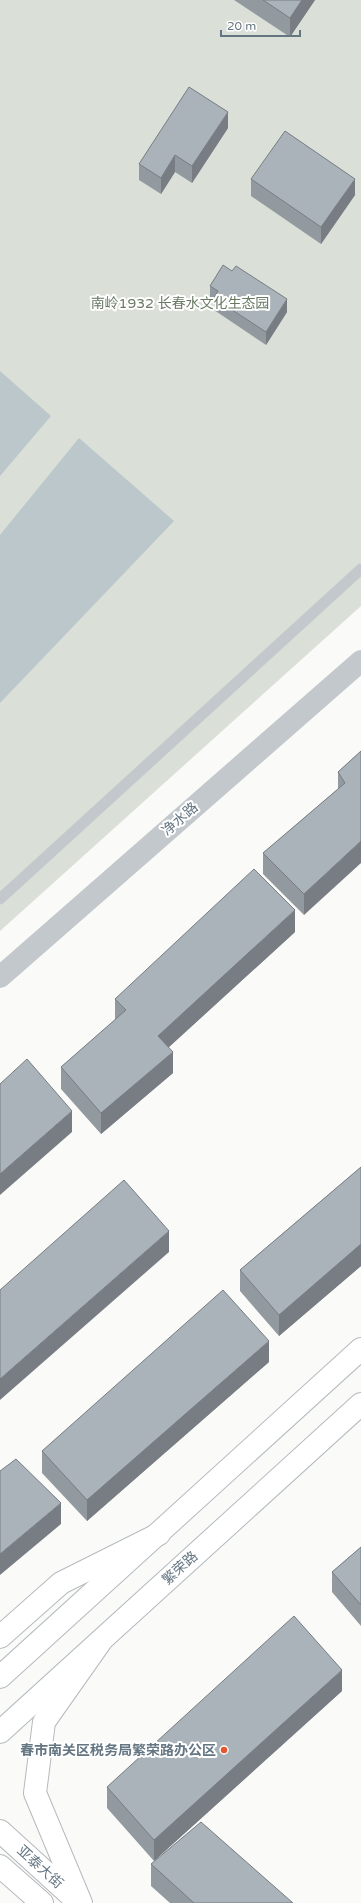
<svg xmlns="http://www.w3.org/2000/svg" width="361" height="1903" viewBox="0 0 361 1903" font-family="'Varela Round','Noto Sans SC',sans-serif">
<rect width="100%" height="100%" fill="#fafaf8"/>
<path fill="#dadfd7" d="M 0,0 L 361,0 L 361,606 L 0,931 Z"/>
<path fill="#bbc7cb" d="M 0,371 L 51,416 L 0,476 Z
M 79,438 L 174,521 L 0,703 L 0,535 Z"/>
<g fill="none" stroke-linecap="round" stroke-linejoin="round">
<defs>
<path id="secondary" d="M 0,1677 L 361,1349
M 0,1732 L 361,1404"/>
<path id="primary" d="M 0,1637 L 61,1583 L 159,1534
M 0,1831 L 77,1901
M 81,1903 L 35,1793 L 44,1722 L 101,1641"/>
<path id="highway" d="M 0,1866 L 42,1903"/>
</defs>
<use href="#secondary" stroke="#b3babf" stroke-width="24"/>
<use href="#primary" stroke="#b5babe" stroke-width="24"/>
<use href="#highway" stroke="#b4b9bd" stroke-width="24"/>
<path stroke="#c3c8cc" stroke-width="11" d="M 0,899 L 361,569"/>
<path stroke="#c3c8cc" stroke-width="22" d="M 0,977 L 361,661"/>
<use href="#secondary" stroke="#fff" stroke-width="22"/>
<use href="#primary" stroke="#fff" stroke-width="22"/>
<use href="#highway" stroke="#fff" stroke-width="22"/>
</g>
<path fill="#929a9f" d="M 234,0 L 315,0 L 290,37 Z
M 228,128 L 192,183 L 175,172 L 161,194 L 139,180 L 139,164 Z
M 251,179 L 355,195 L 321,244 L 251,196 Z
M 210,286 L 287,312 L 266,345 L 214,310 L 214,302 L 210,299 Z
M 361,751 L 304,915 L 263,874 L 263,853 L 338,789 L 338,772 Z
M 295,932 L 169,1047 L 173,1073 L 101,1134 L 61,1089 L 61,1067 L 115,1020 L 115,999 Z
M 361,1167 L 361,1266 L 279,1336 L 240,1291 L 240,1270 Z
M 269,1362 L 87,1521 L 42,1473 L 42,1451 Z
M 361,1547 L 361,1626 L 332,1592 L 332,1572 Z
M 342,1691 L 154,1861 L 107,1808 L 107,1787 Z
M 151,1864 L 293,1903 L 170,1903 L 151,1886 Z"/>
<path fill="#777d82" d="M 302,0 L 315,0 L 290,37 L 290,18 Z
M 228,112 L 228,128 L 192,183 L 192,166 Z
M 175,155 L 175,172 L 161,194 L 161,178 Z
M 355,179 L 355,195 L 321,244 L 321,227 Z
M 287,299 L 287,312 L 266,345 L 266,332 Z
M 361,841 L 361,863 L 304,915 L 304,894 Z
M 295,910 L 295,932 L 158,1057 L 158,1036 Z
M 173,1052 L 173,1073 L 101,1134 L 101,1113 Z
M 72,1111 L 72,1132 L 0,1195 L 0,1174 Z
M 169,1231 L 169,1252 L 0,1400 L 0,1379 Z
M 361,1244 L 361,1266 L 279,1336 L 279,1315 Z
M 269,1341 L 269,1362 L 87,1521 L 87,1500 Z
M 61,1503 L 61,1524 L 0,1575 L 0,1554 Z
M 342,1670 L 342,1691 L 154,1861 L 154,1840 Z"/>
<path fill="#aab3b9" stroke="#777d82" d="M 263,0 L 302,0 L 290,18 Z
M 189,87 L 228,112 L 192,166 L 175,155 L 161,178 L 139,164 Z
M 285,131 L 355,179 L 321,227 L 251,179 Z
M 223,265 L 232,271 L 236,266 L 287,299 L 266,332 L 214,298 L 218,291 L 210,286 Z
M 361,751 L 361,841 L 304,894 L 263,853 L 345,783 L 338,772 Z
M 254,869 L 295,910 L 158,1036 L 173,1052 L 101,1113 L 61,1067 L 126,1010 L 115,999 Z
M 27,1059 L 72,1111 L 0,1174 L 0,1084 Z
M 361,1167 L 361,1244 L 279,1315 L 240,1270 Z
M 124,1180 L 169,1231 L 0,1379 L 0,1290 Z
M 223,1290 L 269,1341 L 87,1500 L 42,1451 Z
M 16,1459 L 61,1503 L 0,1554 L 0,1471 Z
M 361,1547 L 361,1605 L 332,1572 Z
M 294,1616 L 342,1670 L 154,1840 L 107,1787 Z
M 201,1822 L 293,1903 L 194,1903 L 151,1864 Z"/>
<circle fill="#e4572e" stroke="#fff" stroke-width="1.5" cx="224" cy="1750" r="4"/>
<g text-anchor="middle" dominant-baseline="central" stroke-width="4" stroke-linejoin="round" paint-order="stroke">
<g font-size="14" fill="#687a64" stroke="#fff">
<text x="180" y="303">南岭1932 长春水文化生态园</text>
</g>
<g font-size="14" fill="#657683" stroke="#fff">
<text transform="translate(180 819) rotate(-41)">净水路</text>
<text transform="translate(180 1568) rotate(-42)">繁荣路</text>
<text transform="translate(40 1867) rotate(42)">亚泰大街</text>
</g>
<g font-size="14" font-weight="bold" fill="#657683" stroke="#fff" text-anchor="end">
<text x="216" y="1750">春市南关区税务局繁荣路办公区</text>
</g>
</g>
<path d="M221 30v6h79v-6" fill="none" stroke="#657683" stroke-width="2"/>
<text x="227" y="30" font-size="12" fill="#657683" stroke="#ffffff" stroke-width="3" paint-order="stroke">20 m</text>
</svg>
